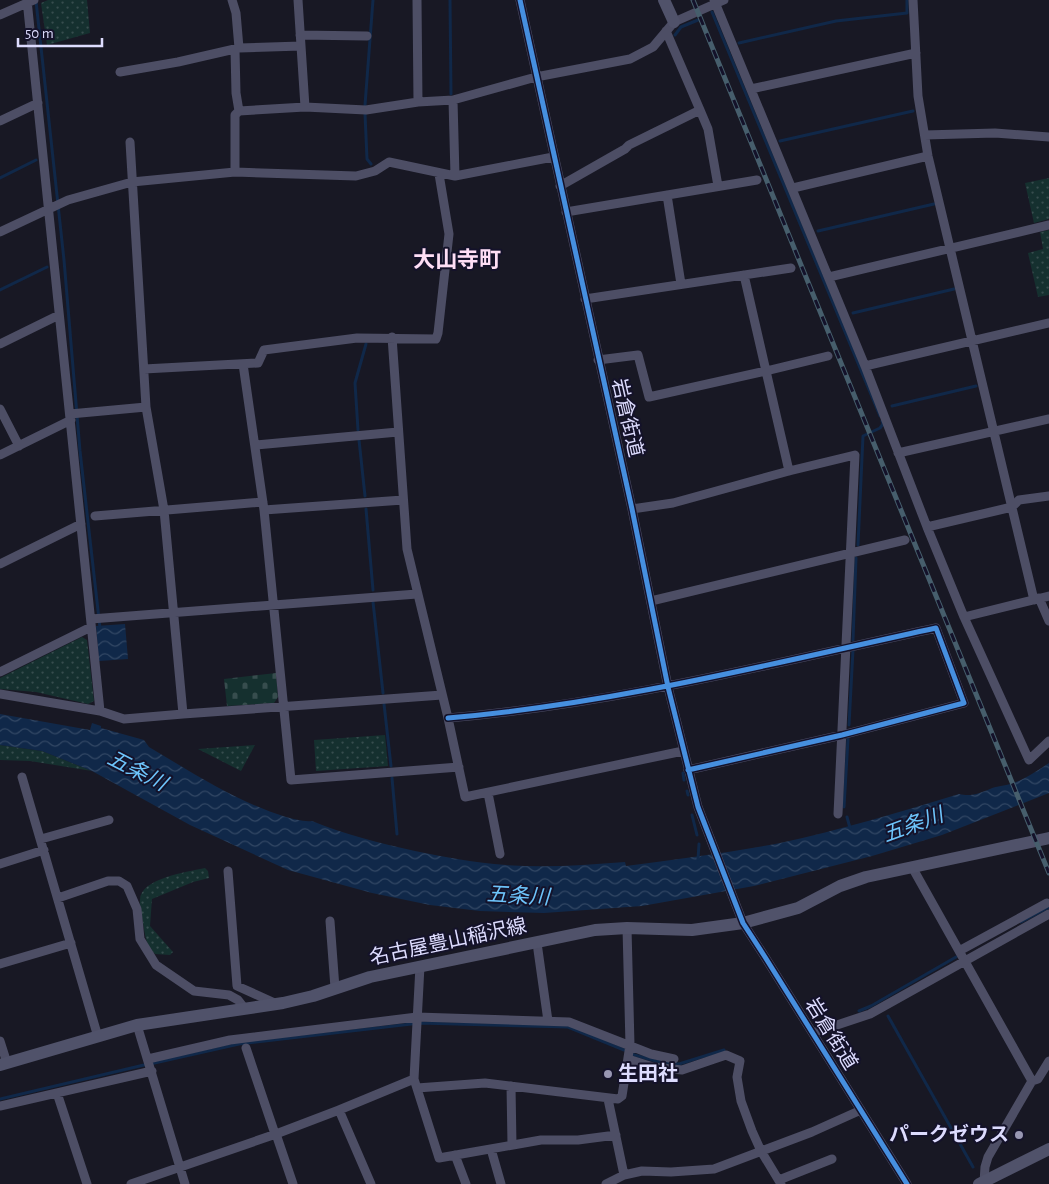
<svg xmlns="http://www.w3.org/2000/svg" width="1049" height="1184" viewBox="0 0 1049 1184" font-family="'Alegreya Sans','Noto Sans JP',sans-serif">
<defs>
<pattern id="grass-dots" width="8" height="8" patternUnits="userSpaceOnUse" patternTransform="scale(1.25)"><rect width="8" height="8" fill="#15302f"/><path d="M2 2h.1M6 6h.1" fill="none" stroke="#374d4e" stroke-width="1.8" stroke-linecap="round"/></pattern>
<pattern id="cemetery-stones" width="16" height="16" patternUnits="userSpaceOnUse" patternTransform="scale(1.25)"><rect width="16" height="16" fill="#15302f"/><path d="M2 7V4a2 2 0 0 1 4 0v3zM10 15v-3a2 2 0 0 1 4 0v3z" fill="#374d4e"/></pattern>
<pattern id="water-waves" width="16" height="10" patternUnits="userSpaceOnUse" patternTransform="scale(1.25)"><rect width="16" height="10" fill="#102849"/><path d="M0 5q4-4 8 0t8 0" fill="none" stroke="#324764"/></pattern>
</defs>
<rect width="100%" height="100%" fill="#181824"/>
<path fill="url(#grass-dots)" d="M 48,0 L 87,0 L 90,33 L 47,45 L 41,3 Z
M 1049,178 L 1049,219 L 1034,223 L 1025,183 Z
M 1049,230 L 1049,295 L 1038,297 L 1028,253 L 1043,249 L 1040,232 Z
M 82,637 L 87,640 L 94,701 L 88,704 L 36,692 L 0,689 L 0,678 Z
M 385,735 L 388,766 L 316,771 L 314,740 Z
M 0,745 L 42,751 L 92,771 L 30,761 L 0,760 Z
M 255,745 L 241,771 L 198,749 Z
M 205,868 L 208,871 L 209,878 L 193,882 L 152,899 L 150,926 L 173,952 L 170,955 L 155,954 C 146,946 145,935 143,923 C 142,916 139,907 140,900 C 140,878 188,872 205,868 Z"/>
<path fill="url(#cemetery-stones)" d="M 276,673 L 278,697 L 274,703 L 227,706 L 224,679 Z"/>
<path fill="url(#water-waves)" d="M 125,624 L 128,659 L 99,661 L 96,626 Z
M 0,714 L 90,730 L 92,723 L 101,726 L 101,728 L 144,740 L 149,747 C 193,773 237,802 286,817 C 295,819 303,822 312,821 C 346,835 380,843 415,851 C 445,857 475,863 506,865 C 546,868 585,865 625,862 L 626,866 C 677,859 729,853 780,843 C 840,830 900,812 959,794 C 972,797 979,793 990,789 C 996,786 1003,786 1010,784 C 1024,780 1037,771 1049,763 L 1049,793 L 942,835 L 872,856 L 754,886 L 642,906 L 544,913 L 480,911 L 430,905 L 372,893 L 288,870 L 190,825 L 92,771 L 42,751 L 0,745 Z"/>
<g fill="none" stroke-linecap="round" stroke-linejoin="round">
<path stroke="#102849" stroke-width="3" d="M 450,0 L 451,94
M 36,1 L 64,260 L 80,451 L 100,628
M 712,12 L 880,416
M 675,35 L 681,27 L 698,20
M 739,43 L 836,21 L 907,13 L 907,0
M 365,105 L 373,0
M 365,114 L 367,159 L 371,164
M 780,141 L 913,111
M 0,178 L 36,160
M 818,231 L 934,204
M 0,290 L 47,267
M 853,313 L 954,289
M 892,406 L 976,386
M 358,430 L 355,383 L 366,344
M 359,440 L 365,496
M 366,509 L 373,590
M 858,545 L 863,436 L 880,428 L 883,424 L 882,421
M 373,602 L 383,693
M 853,640 L 856,558
M 384,704 L 391,766
M 849,725 L 853,650
M 683,773 L 684,780
M 392,778 L 397,834
M 687,791 L 688,795
M 844,807 L 848,739
M 692,815 L 697,835
M 847,817 L 850,828
M 698,859 L 699,844
M 1021,922 L 1049,907
M 859,1011 L 871,1006 L 956,957
M 888,1016 L 973,1167
M 631,1054 L 656,1061 L 679,1064 L 724,1050
M 150,1064 L 239,1044 L 420,1023 L 568,1027 L 624,1050
M 0,1099 L 144,1065"/>
<path stroke="#4d4e65" stroke-width="9" d="M 27,0 L 100,711
M 232,0 L 236,13 L 239,48
M 298,0 L 305,107 L 366,110 L 418,102 L 453,100 L 536,77 L 630,59 L 653,47 L 674,22 L 724,0
M 417,0 L 418,102
M 520,0 L 632,509 L 668,687 L 698,807 L 743,923 L 765,957 L 907,1184
M 714,0 L 865,366 L 927,527 L 964,617 L 1029,760 L 1049,741
M 913,0 L 918,96 L 928,156 L 1034,600
M 0,15 L 34,0
M 300,35 L 367,36
M 235,50 L 236,93 L 239,111 L 235,115 L 235,172
M 120,72 L 178,62 L 239,48 L 301,46
M 751,89 L 916,53
M 453,100 L 455,176
M 700,110 L 708,129 L 718,186
M 239,111 L 305,107
M 0,121 L 38,103
M 925,135 L 995,133 L 1049,137
M 130,142 L 146,407 L 164,510 L 183,714 L 442,695
M 560,186 L 625,149 L 629,145 L 700,110 L 666,31
M 793,188 L 928,156
M 667,195 L 681,284
M 566,212 L 757,180
M 0,232 L 68,200 L 132,182 L 235,172 L 356,176 L 375,171 L 389,162 L 455,176 L 553,157
M 744,275 L 766,371 L 828,356
M 829,277 L 1049,225
M 585,299 L 791,268
M 392,337 L 407,549 L 448,718 L 465,797 L 683,751
M 0,344 L 59,315
M 598,360 L 638,355 L 649,397 L 766,371 L 789,471
M 243,364 L 264,510 L 291,780 L 459,767
M 865,366 L 1049,323
M 144,369 L 258,363 L 264,350 L 357,338 L 436,339 L 438,333 L 449,234 L 439,174
M 0,409 L 19,446
M 70,414 L 146,407
M 256,445 L 398,432
M 898,453 L 1049,419
M 0,455 L 71,420
M 632,509 L 673,503 L 789,471 L 855,455 L 838,814
M 264,510 L 403,500
M 95,516 L 263,502
M 927,527 L 1012,507 L 1019,500 L 1049,496
M 0,564 L 81,524
M 1039,598 L 1049,621
M 651,601 L 905,540
M 964,617 L 1049,596
M 91,619 L 417,594
M 0,672 L 91,627
M 0,694 L 100,711 L 124,719 L 183,714
M 448,718 C 613,704 774,663 936,628 L 964,703 L 842,735 L 688,770
M 22,777 L 98,1037
M 488,793 L 500,854
M 41,839 L 109,820
M 0,864 L 44,850
M 912,867 L 1032,1081 L 988,1157 L 985,1167 L 984,1182
M 228,871 L 237,986 L 277,1004
M 58,898 L 108,881 L 119,881 L 127,886 L 137,909 L 140,939 L 156,965 L 194,991 L 229,995 L 238,1000 L 245,1009
M 330,921 L 335,988
M 537,943 L 548,1021
M 959,951 L 1047,903
M 0,964 L 71,943
M 420,966 L 414,1079 L 439,1158 L 541,1140 L 578,1140 L 616,1135
M 137,1025 L 185,1184
M 813,1033 L 870,1014 L 1049,914
M 0,1041 L 7,1063
M 246,1048 L 275,1134
M 148,1059 L 230,1040 L 417,1017 L 569,1022 L 651,1054 L 674,1059
M 628,1059 L 653,1067 L 682,1070 L 726,1055 L 740,1061 L 737,1077 L 741,1101 L 752,1131 L 761,1151 L 781,1184
M 1032,1081 L 1038,1079 L 1049,1061
M 511,1086 L 512,1145
M 417,1088 L 485,1083 L 618,1099 L 622,1096 L 630,1045 L 627,928
M 57,1093 L 87,1184
M 608,1099 L 624,1175
M 0,1106 L 152,1071
M 339,1110 L 371,1184
M 276,1134 L 293,1184
M 491,1149 L 501,1184
M 455,1155 L 466,1184
M 779,1180 L 832,1159
M 131,1184 L 276,1134 L 339,1110 L 414,1079
M 606,1184 L 624,1175 L 642,1171 L 671,1172 L 714,1169 L 812,1132 L 861,1110"/>
<path stroke="#50526a" stroke-width="12" d="M 664,0 L 674,22
M 0,1065 L 137,1025 L 283,1003 L 313,996 L 370,977 L 595,930 L 627,928 L 692,930 L 743,923 L 798,908 L 840,886 L 866,877 L 1049,838
M 979,1184 L 1049,1149"/>
<defs>
<path id="rail" d="M 693,0 L 1049,873"/>
</defs>
<use href="#rail" stroke="#465e6c" stroke-width="5"/>
<use href="#rail" stroke="#14122a" stroke-width="3" stroke-dasharray="9" stroke-linecap="butt"/>
<defs>
<path id="cycleway" d="M 520,0 L 632,509 L 668,687 L 698,807 L 743,923 L 765,957 L 907,1184
M 448,718 C 613,704 774,663 936,628 L 964,703 L 842,735 L 688,770"/>
</defs>
<use href="#cycleway" stroke="#14122a" stroke-width="8"/>
<use href="#cycleway" stroke="#468fdf" stroke-width="5"/>
</g>
<g fill="#9897b2" stroke="#14122a" stroke-width="2">
<circle cx="608" cy="1074" r="5"/>
<circle cx="1019" cy="1135" r="5"/>
</g>
<g text-anchor="middle" dominant-baseline="central" stroke-width="4" stroke-linejoin="round" paint-order="stroke">
<g font-size="20" fill="#dddcfe" stroke="#14122a">
<text transform="translate(627 418) rotate(77)">岩倉街道</text>
<text transform="translate(448 942) rotate(-12)">名古屋豊山稲沢線</text>
<text transform="translate(831 1034) rotate(58)">岩倉街道</text>
</g>
<g font-size="20" font-weight="bold" fill="#dddcfe" stroke="#14122a" text-anchor="start">
<text x="618" y="1074">生田社</text>
<text x="1009" y="1135" text-anchor="end">パークゼウス</text>
</g>
<g font-size="21" font-style="italic" fill="#6dc4fb" stroke="#14122a">
<text transform="translate(137 771) rotate(27)">五条川</text>
<text transform="translate(913 825) rotate(-20)">五条川</text>
<text transform="translate(518 896) rotate(3)">五条川</text>
</g>
<g font-size="22" font-weight="bold" fill="#fedef5" stroke="#14122a">
<text x="457" y="260">大山寺町</text>
</g>
</g>
<path d="M18 38v8h84v-8" fill="none" stroke="#dddcfe" stroke-width="2.5"/>
<text x="25" y="38" font-size="15" fill="#dddcfe" stroke="#14122a" stroke-width="4" paint-order="stroke">50 m</text>
</svg>
